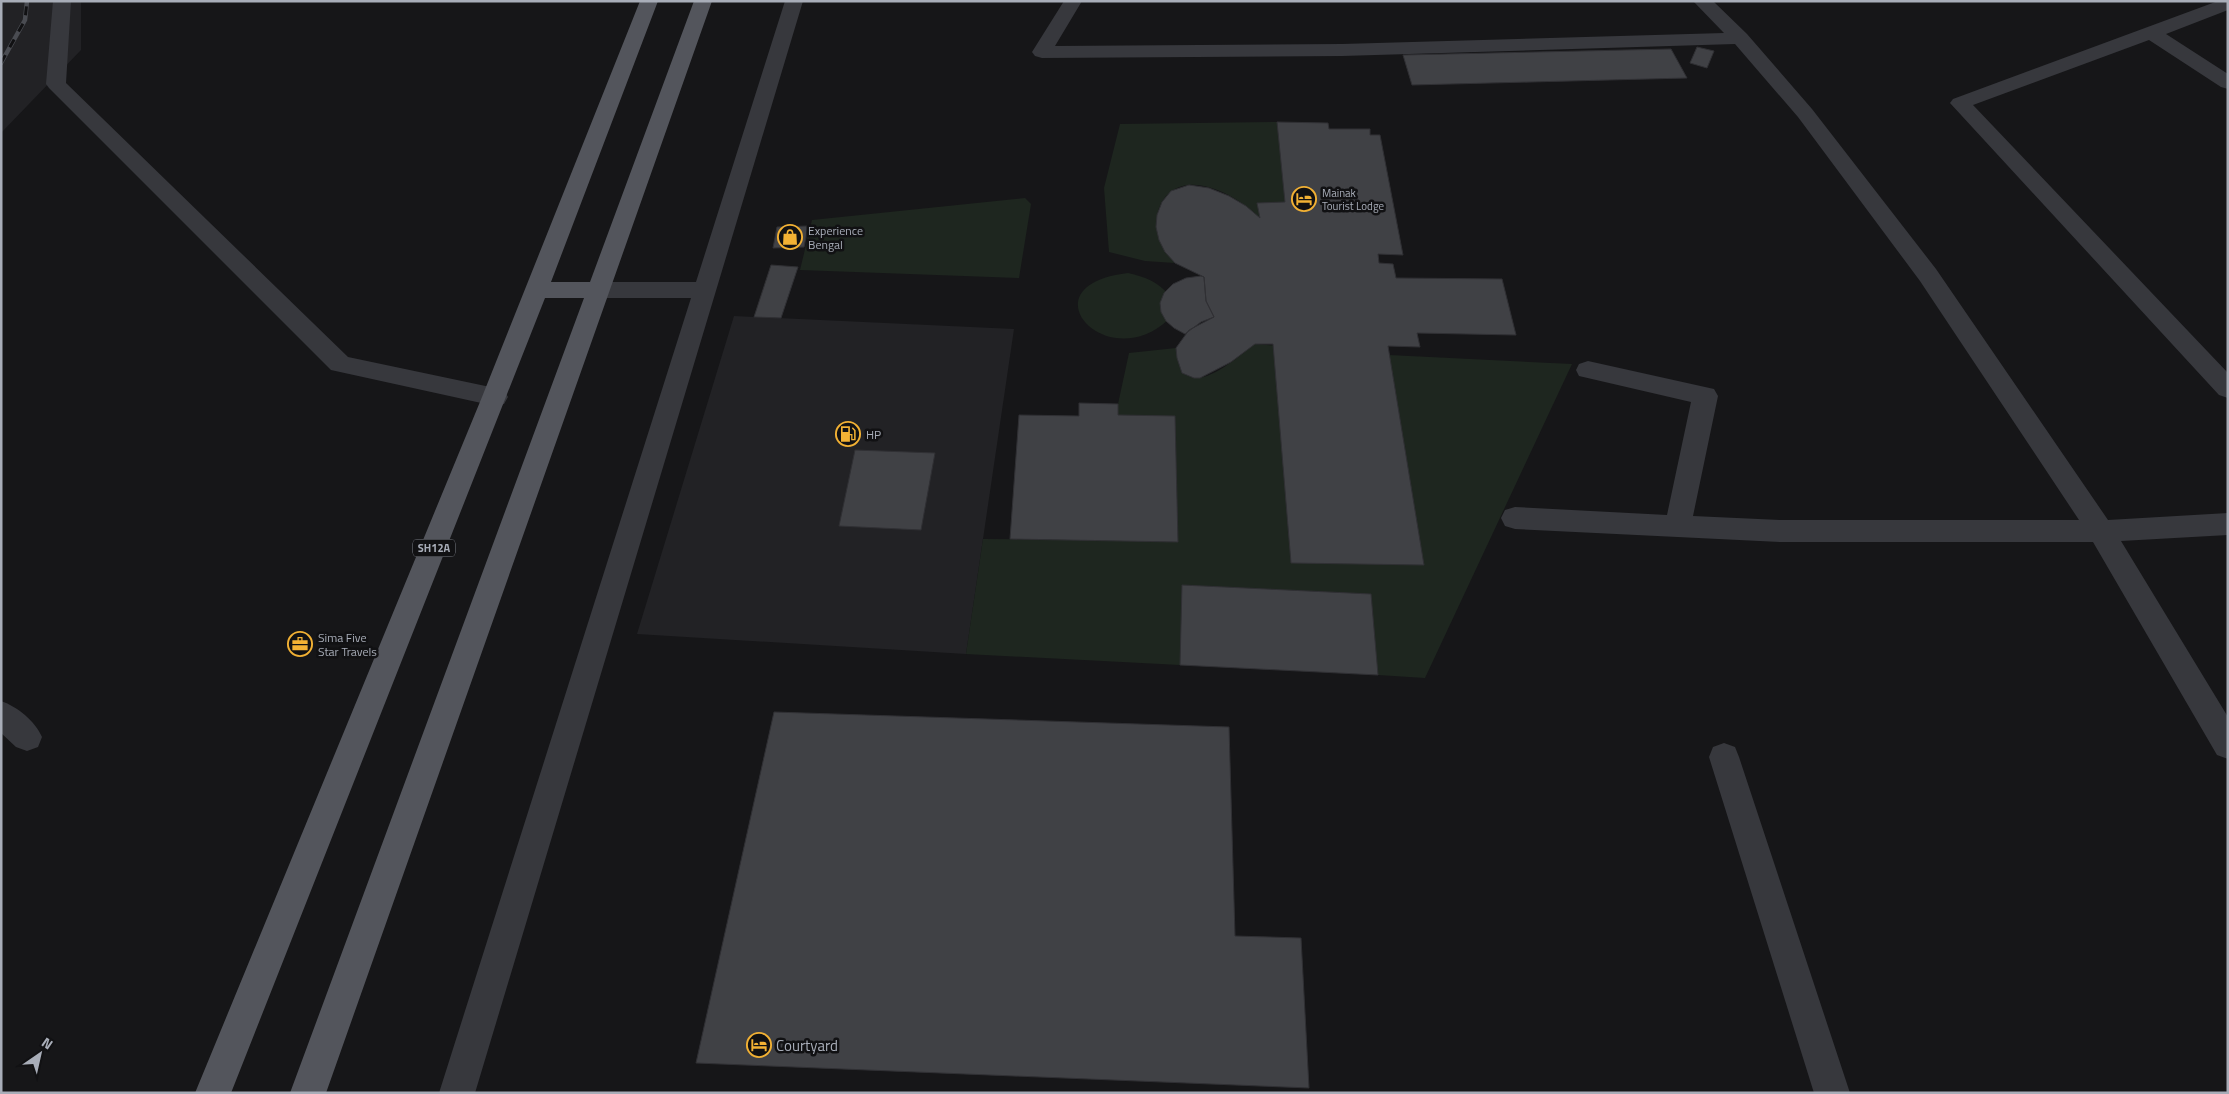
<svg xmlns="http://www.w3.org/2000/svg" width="2229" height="1094" viewBox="0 0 2229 1094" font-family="'Titillium Web',sans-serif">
<rect width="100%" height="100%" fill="#161618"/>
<path fill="#222225" d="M 1,1 L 81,1 L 81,50 L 1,133 Z
M 734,316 L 1014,329 L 966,654 L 637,634 Z"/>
<path fill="#1e261f" d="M 1277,122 L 1285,202 L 1258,203 L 1260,218 C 1242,201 1214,183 1188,185 C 1161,188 1150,218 1160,241 C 1163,250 1169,256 1175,263 L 1145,261 L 1109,252 L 1104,188 L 1120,124 Z
M 1025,198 L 1031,204 L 1019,278 L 800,270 L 812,220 Z
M 1128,273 C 1145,277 1157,281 1169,295 L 1168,320 C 1106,377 1023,285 1128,273 Z
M 1255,344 L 1389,355 L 1572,364 L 1425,678 L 1378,675 L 1371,594 L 1182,585 L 1180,665 L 966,654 L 983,539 L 1178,541 L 1175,417 L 1118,415 L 1118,404 L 1129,353 L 1176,348 L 1177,358 L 1182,373 C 1187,375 1191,378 1197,378 C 1214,378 1242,354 1255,344 Z"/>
<path fill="#404145" stroke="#303034" d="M 1697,47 L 1714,51 L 1707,68 L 1690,63 Z
M 1671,49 L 1687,78 L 1412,85 L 1403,55 Z
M 1277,122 L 1328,123 L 1329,129 L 1370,129 L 1370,135 L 1380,135 L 1403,255 L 1378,254 L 1379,263 L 1393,264 L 1396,278 L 1502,279 L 1516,335 L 1417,333 L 1420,347 L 1388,346 L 1424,565 L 1291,563 L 1273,344 L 1255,344 L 1231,362 L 1200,378 L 1194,378 L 1182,373 L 1177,358 L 1176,348 L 1189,330 L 1214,317 L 1206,301 L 1204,277 L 1175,263 L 1165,252 L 1159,240 L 1156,227 L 1157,215 L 1162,202 L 1171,191 L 1189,185 L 1209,188 L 1229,196 L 1246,206 L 1260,218 L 1257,203 L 1285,202 Z
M 808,226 L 804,247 L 773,248 L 777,227 Z
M 771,265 L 798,267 L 781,318 L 754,317 Z
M 1201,276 L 1204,277 L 1206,301 L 1214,317 L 1201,322 L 1185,334 L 1174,328 L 1166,321 L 1161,312 L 1160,303 L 1164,293 L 1173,284 L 1186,278 Z
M 1079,403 L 1118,404 L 1118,415 L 1175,416 L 1178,542 L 1010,539 L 1019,415 L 1079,416 Z
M 855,450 L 935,453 L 921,530 L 839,526 Z
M 1182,585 L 1371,594 L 1378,675 L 1180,665 Z
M 774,712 L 1229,727 L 1235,936 L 1301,938 L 1309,1088 L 696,1063 Z"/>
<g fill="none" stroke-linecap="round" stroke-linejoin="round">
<path fill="#37383d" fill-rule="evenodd" d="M 53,1 L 71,1 L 66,83 L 348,357 L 495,388 L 504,390 L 508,397 L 504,404 L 495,406 L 331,370 L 49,88 L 46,84 Z
M 785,1 L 803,1 L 475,1093 L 439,1093 L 691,298 L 599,298 L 591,296 L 587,290 L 591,284 L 599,282 L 696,282 Z
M 1064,1 L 1082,1 L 1055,46 L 1342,44 L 1724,33 L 1693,1 L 1713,1 L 1747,34 L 1812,109 L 1936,269 L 2108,520 L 2228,513 L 2228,535 L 2121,541 L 2228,717 L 2228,759 L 2217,755 L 2093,542 L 1780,542 L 1515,529 L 1505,526 L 1501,518 L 1505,510 L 1515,507 L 1667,515 L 1691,402 L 1579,376 L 1576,370 L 1579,364 L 1588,361 L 1714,389 L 1718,396 L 1693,516 L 1780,520 L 2079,520 L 1920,281 L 1798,117 L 1735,44 L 1342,56 L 1042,58 L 1035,56 L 1032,52 Z
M 2218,1 L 2228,1 L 2228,10 L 2166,34 L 2228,74 L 2228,89 L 2221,87 L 2149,40 L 1973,105 L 2228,373 L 2228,398 L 2219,395 L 1950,103 L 1953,99 Z
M 1,701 C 18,707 35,721 42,737 L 38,747 L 27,751 L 16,747 L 1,733 Z
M 1724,743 L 1735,747 L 1739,757 L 1850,1093 L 1814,1093 L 1709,757 L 1713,747 Z"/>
<path fill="#53555c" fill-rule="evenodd" d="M 640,1 L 658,1 L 551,282 L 590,282 L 694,1 L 712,1 L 326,1093 L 290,1093 L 584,298 L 545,298 L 231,1093 L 195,1093 L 482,397 Z"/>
<defs>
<path id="rail" d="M 1,63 L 25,20 L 27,1"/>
</defs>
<use href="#rail" stroke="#4a4c52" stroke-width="4.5"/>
<use href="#rail" stroke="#111113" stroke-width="3" stroke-dasharray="9" stroke-linecap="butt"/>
</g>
<defs>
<symbol id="hotel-ring" viewBox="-11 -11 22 22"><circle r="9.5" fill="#111113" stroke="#f2b134" stroke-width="1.5"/><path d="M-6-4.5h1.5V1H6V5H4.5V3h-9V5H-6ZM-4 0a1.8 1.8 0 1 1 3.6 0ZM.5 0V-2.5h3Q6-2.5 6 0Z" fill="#f2b134"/></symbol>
<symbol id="shop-ring" viewBox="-11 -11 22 22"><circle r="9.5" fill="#111113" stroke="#f2b134" stroke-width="1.5"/><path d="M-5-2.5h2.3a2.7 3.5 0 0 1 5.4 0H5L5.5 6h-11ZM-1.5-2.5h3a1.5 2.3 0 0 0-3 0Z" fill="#f2b134"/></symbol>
<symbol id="fuel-ring" viewBox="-11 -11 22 22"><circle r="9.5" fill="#111113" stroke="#f2b134" stroke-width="1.5"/><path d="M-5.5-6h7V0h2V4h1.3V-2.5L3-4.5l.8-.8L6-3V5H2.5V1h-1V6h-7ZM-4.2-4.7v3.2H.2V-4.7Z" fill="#f2b134"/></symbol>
<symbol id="office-ring" viewBox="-11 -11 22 22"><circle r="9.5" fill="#111113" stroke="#f2b134" stroke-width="1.5"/><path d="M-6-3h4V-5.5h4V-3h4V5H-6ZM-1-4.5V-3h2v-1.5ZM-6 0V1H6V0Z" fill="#f2b134"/></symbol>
</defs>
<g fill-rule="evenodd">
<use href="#hotel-ring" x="1290" y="185" width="28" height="28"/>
<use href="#shop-ring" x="776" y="223" width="28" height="28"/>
<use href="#fuel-ring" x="834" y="420" width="28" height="28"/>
<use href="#office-ring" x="286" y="630" width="28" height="28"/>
<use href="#hotel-ring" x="745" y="1031" width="28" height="28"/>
</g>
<g text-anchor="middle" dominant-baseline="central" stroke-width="5" stroke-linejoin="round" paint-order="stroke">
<g font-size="11" fill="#a8adb8" stroke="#111113" text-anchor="start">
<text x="1322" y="193">Mainak<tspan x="1322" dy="13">Tourist Lodge</tspan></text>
</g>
<rect fill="#111113" stroke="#7b7e86" stroke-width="1" x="413" y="539.5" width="42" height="17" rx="4"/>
<g font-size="11" font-weight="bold" fill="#a8adb8">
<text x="434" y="548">SH12A</text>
</g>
<g font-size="12" fill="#a8adb8" stroke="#111113" text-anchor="start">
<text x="808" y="230">Experience<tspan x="808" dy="14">Bengal</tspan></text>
<text x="866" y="434">HP</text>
<text x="318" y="637">Sima Five<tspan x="318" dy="14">Star Travels</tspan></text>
</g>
<g font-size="15" fill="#a8adb8" stroke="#111113" text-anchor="start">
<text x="776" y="1045">Courtyard</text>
</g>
</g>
<rect width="2229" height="1094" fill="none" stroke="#a8adb8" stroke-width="5"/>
<g transform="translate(40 1054) rotate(34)" stroke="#111113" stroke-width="4" paint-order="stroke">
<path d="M0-4L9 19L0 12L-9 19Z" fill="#a8adb8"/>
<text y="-8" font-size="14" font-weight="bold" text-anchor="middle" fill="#a8adb8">N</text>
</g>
</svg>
